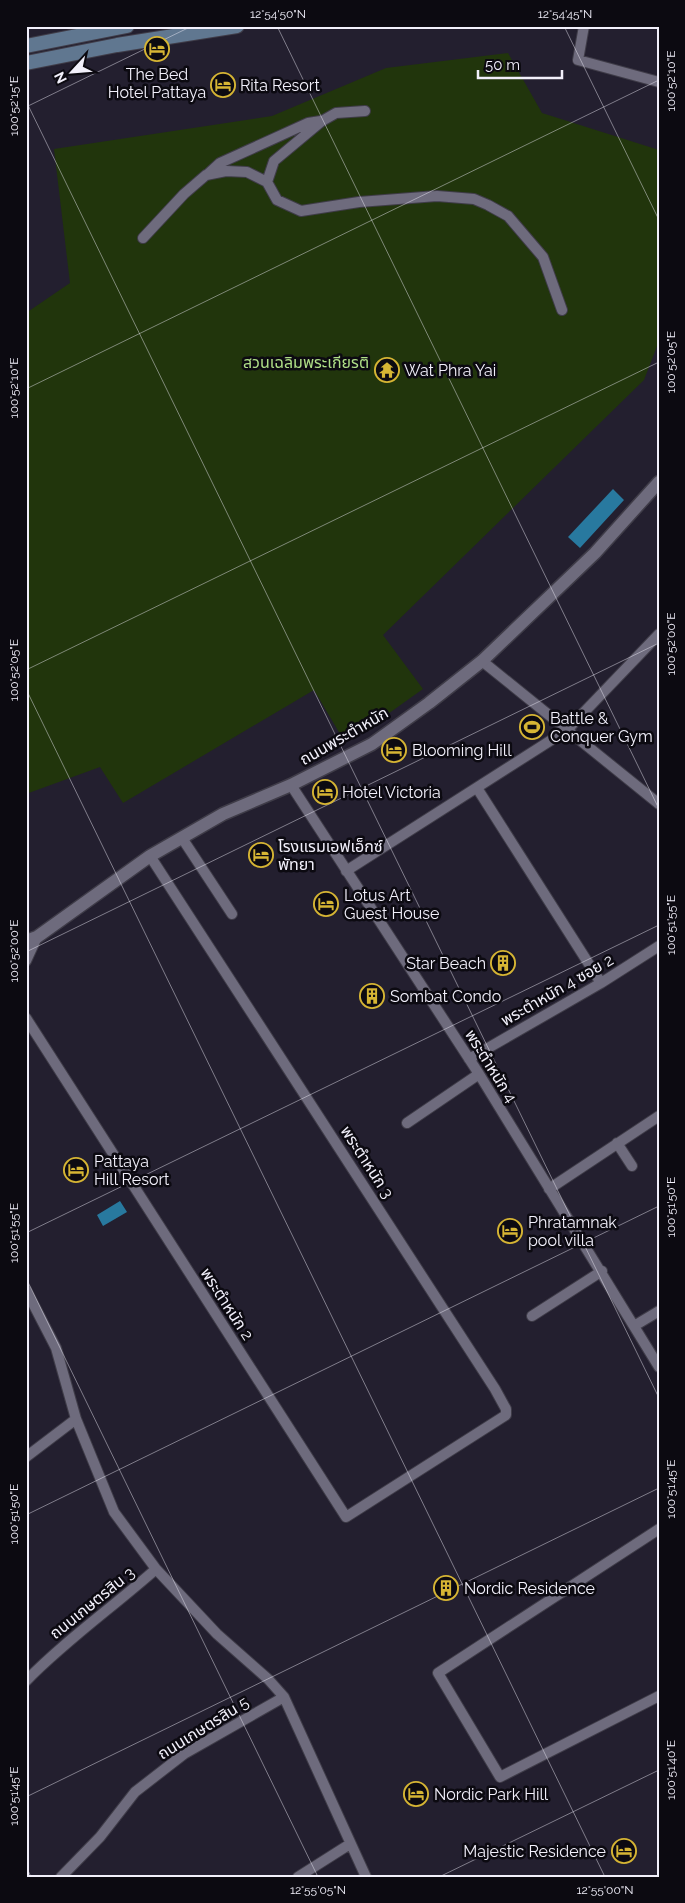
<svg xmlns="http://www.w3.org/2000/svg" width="685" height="1903" viewBox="0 0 685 1903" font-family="Raleway,'Noto Sans Thai',sans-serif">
<rect width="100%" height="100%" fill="#231f2f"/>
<path fill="#21350c" d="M 508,53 L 542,113 L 659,150 L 659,341 L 644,380 L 383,635 L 423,689 L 378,721 L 343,739 L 314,690 L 123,803 L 100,767 L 26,794 L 26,313 L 70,283 L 54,149 L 272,116 L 386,68 Z"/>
<path fill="#28799f" d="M 613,489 L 624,500 L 580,548 L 568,537 Z
M 120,1201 L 127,1212 L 103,1226 L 97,1215 Z"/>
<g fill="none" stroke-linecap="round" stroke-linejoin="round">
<defs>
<path id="minor" d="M 584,26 L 578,60 L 659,82
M 365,111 L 336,113 L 322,121 L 274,161 L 267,182 L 277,200 L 301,211 L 359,202 L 437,196 L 474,199 L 488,205 L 508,216 L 543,257 L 562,310
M 207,175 L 220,163 L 308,123 L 321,121
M 143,238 L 184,194 L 206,175 L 226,171 L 247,172 L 267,182
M 482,661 L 659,804
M 291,785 L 479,1074 L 659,1367
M 477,788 L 601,983
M 182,838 L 232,914
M 346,871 L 567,730 L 659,634
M 26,961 L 37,937
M 26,1018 L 346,1517 L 506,1415 L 506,1409 L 495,1389 L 150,856
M 469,1059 L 601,983 L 659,946
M 407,1123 L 479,1074
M 617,1143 L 632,1166
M 549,1189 L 659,1116
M 26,1290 L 56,1348 L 76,1419 L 114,1512 L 156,1569 L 217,1634 L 268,1679 L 284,1697 L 366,1877
M 532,1316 L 602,1271
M 634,1326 L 659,1311
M 26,1457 L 76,1419
M 659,1529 L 438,1673 L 500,1777 L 659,1696
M 26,1681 C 66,1640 113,1607 156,1569
M 61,1877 L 100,1837 L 135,1792 L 184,1754 L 284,1697
M 298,1877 L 350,1844"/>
<path id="tertiary" d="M 26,941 L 37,937 L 150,856 L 223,814 L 291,785 L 372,744 L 429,703 L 482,661 L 595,553 L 659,482"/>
<path id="secondary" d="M 26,46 L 127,26
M 26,63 L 117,45 L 237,26"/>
</defs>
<use href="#minor" stroke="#3f3c48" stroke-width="12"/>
<use href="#tertiary" stroke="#3f3c48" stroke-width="15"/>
<use href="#secondary" stroke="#3f3c48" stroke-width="16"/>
<use href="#minor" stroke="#6e6b7d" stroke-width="10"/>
<use href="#tertiary" stroke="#6e6b7d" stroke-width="12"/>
<use href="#secondary" stroke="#607790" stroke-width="14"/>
</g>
<path fill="none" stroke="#f2f0fb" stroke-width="1" stroke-opacity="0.45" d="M 277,26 L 659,809M 564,26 L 659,220M 26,101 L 659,1398M 26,107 L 192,26M 26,389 L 659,80M 26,670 L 659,362M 26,689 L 605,1877M 26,952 L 659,643M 26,1233 L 659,925M 26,1278 L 318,1877M 26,1515 L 659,1206M 26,1797 L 659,1488M 26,1866 L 31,1877M 439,1877 L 659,1770"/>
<defs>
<symbol id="hotel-ring" viewBox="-11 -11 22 22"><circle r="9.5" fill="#0c0a11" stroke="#d6b534" stroke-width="1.5"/><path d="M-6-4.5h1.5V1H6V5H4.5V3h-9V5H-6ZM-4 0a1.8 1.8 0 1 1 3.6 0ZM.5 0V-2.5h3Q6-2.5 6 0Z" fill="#d6b534"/></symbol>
<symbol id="temple-ring" viewBox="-11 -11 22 22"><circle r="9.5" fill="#0c0a11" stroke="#d6b534" stroke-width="1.5"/><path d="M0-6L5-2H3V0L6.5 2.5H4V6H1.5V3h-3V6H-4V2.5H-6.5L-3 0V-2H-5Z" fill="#d6b534"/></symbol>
<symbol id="stadium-ring" viewBox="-11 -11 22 22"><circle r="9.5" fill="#0c0a11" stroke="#d6b534" stroke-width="1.5"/><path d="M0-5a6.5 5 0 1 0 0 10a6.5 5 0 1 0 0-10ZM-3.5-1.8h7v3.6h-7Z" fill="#d6b534"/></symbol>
<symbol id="building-ring" viewBox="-11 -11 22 22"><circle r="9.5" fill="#0c0a11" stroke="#d6b534" stroke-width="1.5"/><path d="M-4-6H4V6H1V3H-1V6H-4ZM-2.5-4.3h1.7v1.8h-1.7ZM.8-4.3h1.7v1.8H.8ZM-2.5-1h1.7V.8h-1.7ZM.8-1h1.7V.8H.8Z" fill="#d6b534"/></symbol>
</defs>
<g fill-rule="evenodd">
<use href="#hotel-ring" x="143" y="35" width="28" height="28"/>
<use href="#hotel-ring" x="209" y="71" width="28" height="28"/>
<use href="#temple-ring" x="373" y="356" width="28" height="28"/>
<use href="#stadium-ring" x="518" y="713" width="28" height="28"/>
<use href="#hotel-ring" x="380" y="736" width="28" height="28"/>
<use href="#hotel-ring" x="311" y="778" width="28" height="28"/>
<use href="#hotel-ring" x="247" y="841" width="28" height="28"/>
<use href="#hotel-ring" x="312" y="890" width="28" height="28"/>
<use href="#building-ring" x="489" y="949" width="28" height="28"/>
<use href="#building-ring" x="358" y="982" width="28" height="28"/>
<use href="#hotel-ring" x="62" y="1156" width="28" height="28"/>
<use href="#hotel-ring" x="496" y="1217" width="28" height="28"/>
<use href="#building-ring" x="432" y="1574" width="28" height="28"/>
<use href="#hotel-ring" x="402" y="1780" width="28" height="28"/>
<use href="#hotel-ring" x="610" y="1837" width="28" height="28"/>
</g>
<g text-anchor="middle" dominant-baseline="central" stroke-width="5" stroke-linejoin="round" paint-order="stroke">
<g font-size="16" fill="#f2f0fb" stroke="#0c0a11" text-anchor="start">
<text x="157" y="74" text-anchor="middle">The Bed<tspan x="157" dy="18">Hotel Pattaya</tspan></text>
<text x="240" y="85">Rita Resort</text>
<text x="404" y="370">Wat Phra Yai</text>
<text x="550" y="718">Battle &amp;<tspan x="550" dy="18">Conquer Gym</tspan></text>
<text x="412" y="750">Blooming Hill</text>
<text x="342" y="792">Hotel Victoria</text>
<text x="278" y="846">โรงแรมเอฟเอ็กซ์<tspan x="278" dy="18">พัทยา</tspan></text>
<text x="344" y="895">Lotus Art<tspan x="344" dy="18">Guest House</tspan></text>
<text x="486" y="963" text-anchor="end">Star Beach</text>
<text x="390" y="996">Sombat Condo</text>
<text x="94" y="1161">Pattaya<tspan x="94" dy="18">Hill Resort</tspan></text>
<text x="528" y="1222">Phratamnak<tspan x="528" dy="18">pool villa</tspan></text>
<text x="464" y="1588">Nordic Residence</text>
<text x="434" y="1794">Nordic Park Hill</text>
<text x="606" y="1851" text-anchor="end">Majestic Residence</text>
</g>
<g font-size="16" fill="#afdf87" stroke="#0c0a11">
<text x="306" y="362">สวนเฉลิมพระเกียรติ</text>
</g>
<g font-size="16" fill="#f2f0fb" stroke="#0c0a11">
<text transform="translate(344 736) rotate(-30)">ถนนพระตำหนัก</text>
<text transform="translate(557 990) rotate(-30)">พระตำหนัก 4 ซอย 2</text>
<text transform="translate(491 1066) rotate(58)">พระตำหนัก 4</text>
<text transform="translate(367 1162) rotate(57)">พระตำหนัก 3</text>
<text transform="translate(227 1304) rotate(57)">พระตำหนัก 2</text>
<text transform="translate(92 1603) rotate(-39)">ถนนเกษตรสิน 3</text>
<text transform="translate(203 1728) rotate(-32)">ถนนเกษตรสิน 5</text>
</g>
</g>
<rect width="685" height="1903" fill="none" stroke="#0c0a11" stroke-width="55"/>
<g transform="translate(72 72) rotate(244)" stroke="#0c0a11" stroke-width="4" paint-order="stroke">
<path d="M0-4L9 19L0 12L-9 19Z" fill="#f2f0fb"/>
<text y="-8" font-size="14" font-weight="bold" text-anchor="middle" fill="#f2f0fb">N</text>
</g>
<path d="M478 70v8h84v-8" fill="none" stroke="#f2f0fb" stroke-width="2.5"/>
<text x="485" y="70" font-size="15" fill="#f2f0fb" stroke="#0c0a11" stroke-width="4" paint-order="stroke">50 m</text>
<rect x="28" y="28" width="630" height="1848" fill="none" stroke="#f2f0fb" stroke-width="2"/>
<g font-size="12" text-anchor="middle" fill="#f2f0fb">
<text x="278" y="18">12°54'50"N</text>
<text x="565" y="18">12°54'45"N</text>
<text transform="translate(671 81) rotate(-90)" y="4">100°52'10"E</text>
<text transform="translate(14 106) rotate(-90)" y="4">100°52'15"E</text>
<text transform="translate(671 362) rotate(-90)" y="4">100°52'05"E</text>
<text transform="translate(14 388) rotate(-90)" y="4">100°52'10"E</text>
<text transform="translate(671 644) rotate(-90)" y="4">100°52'00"E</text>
<text transform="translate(14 670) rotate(-90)" y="4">100°52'05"E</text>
<text transform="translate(671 925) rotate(-90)" y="4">100°51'55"E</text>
<text transform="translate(14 951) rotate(-90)" y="4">100°52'00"E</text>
<text transform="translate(671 1207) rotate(-90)" y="4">100°51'50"E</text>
<text transform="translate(14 1233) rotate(-90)" y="4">100°51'55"E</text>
<text transform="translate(671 1489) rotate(-90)" y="4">100°51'45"E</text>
<text transform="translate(14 1514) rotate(-90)" y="4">100°51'50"E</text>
<text transform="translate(671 1770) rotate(-90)" y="4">100°51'40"E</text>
<text transform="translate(14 1796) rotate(-90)" y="4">100°51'45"E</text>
<text x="318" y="1894">12°55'05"N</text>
<text x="605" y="1894">12°55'00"N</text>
</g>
</svg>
